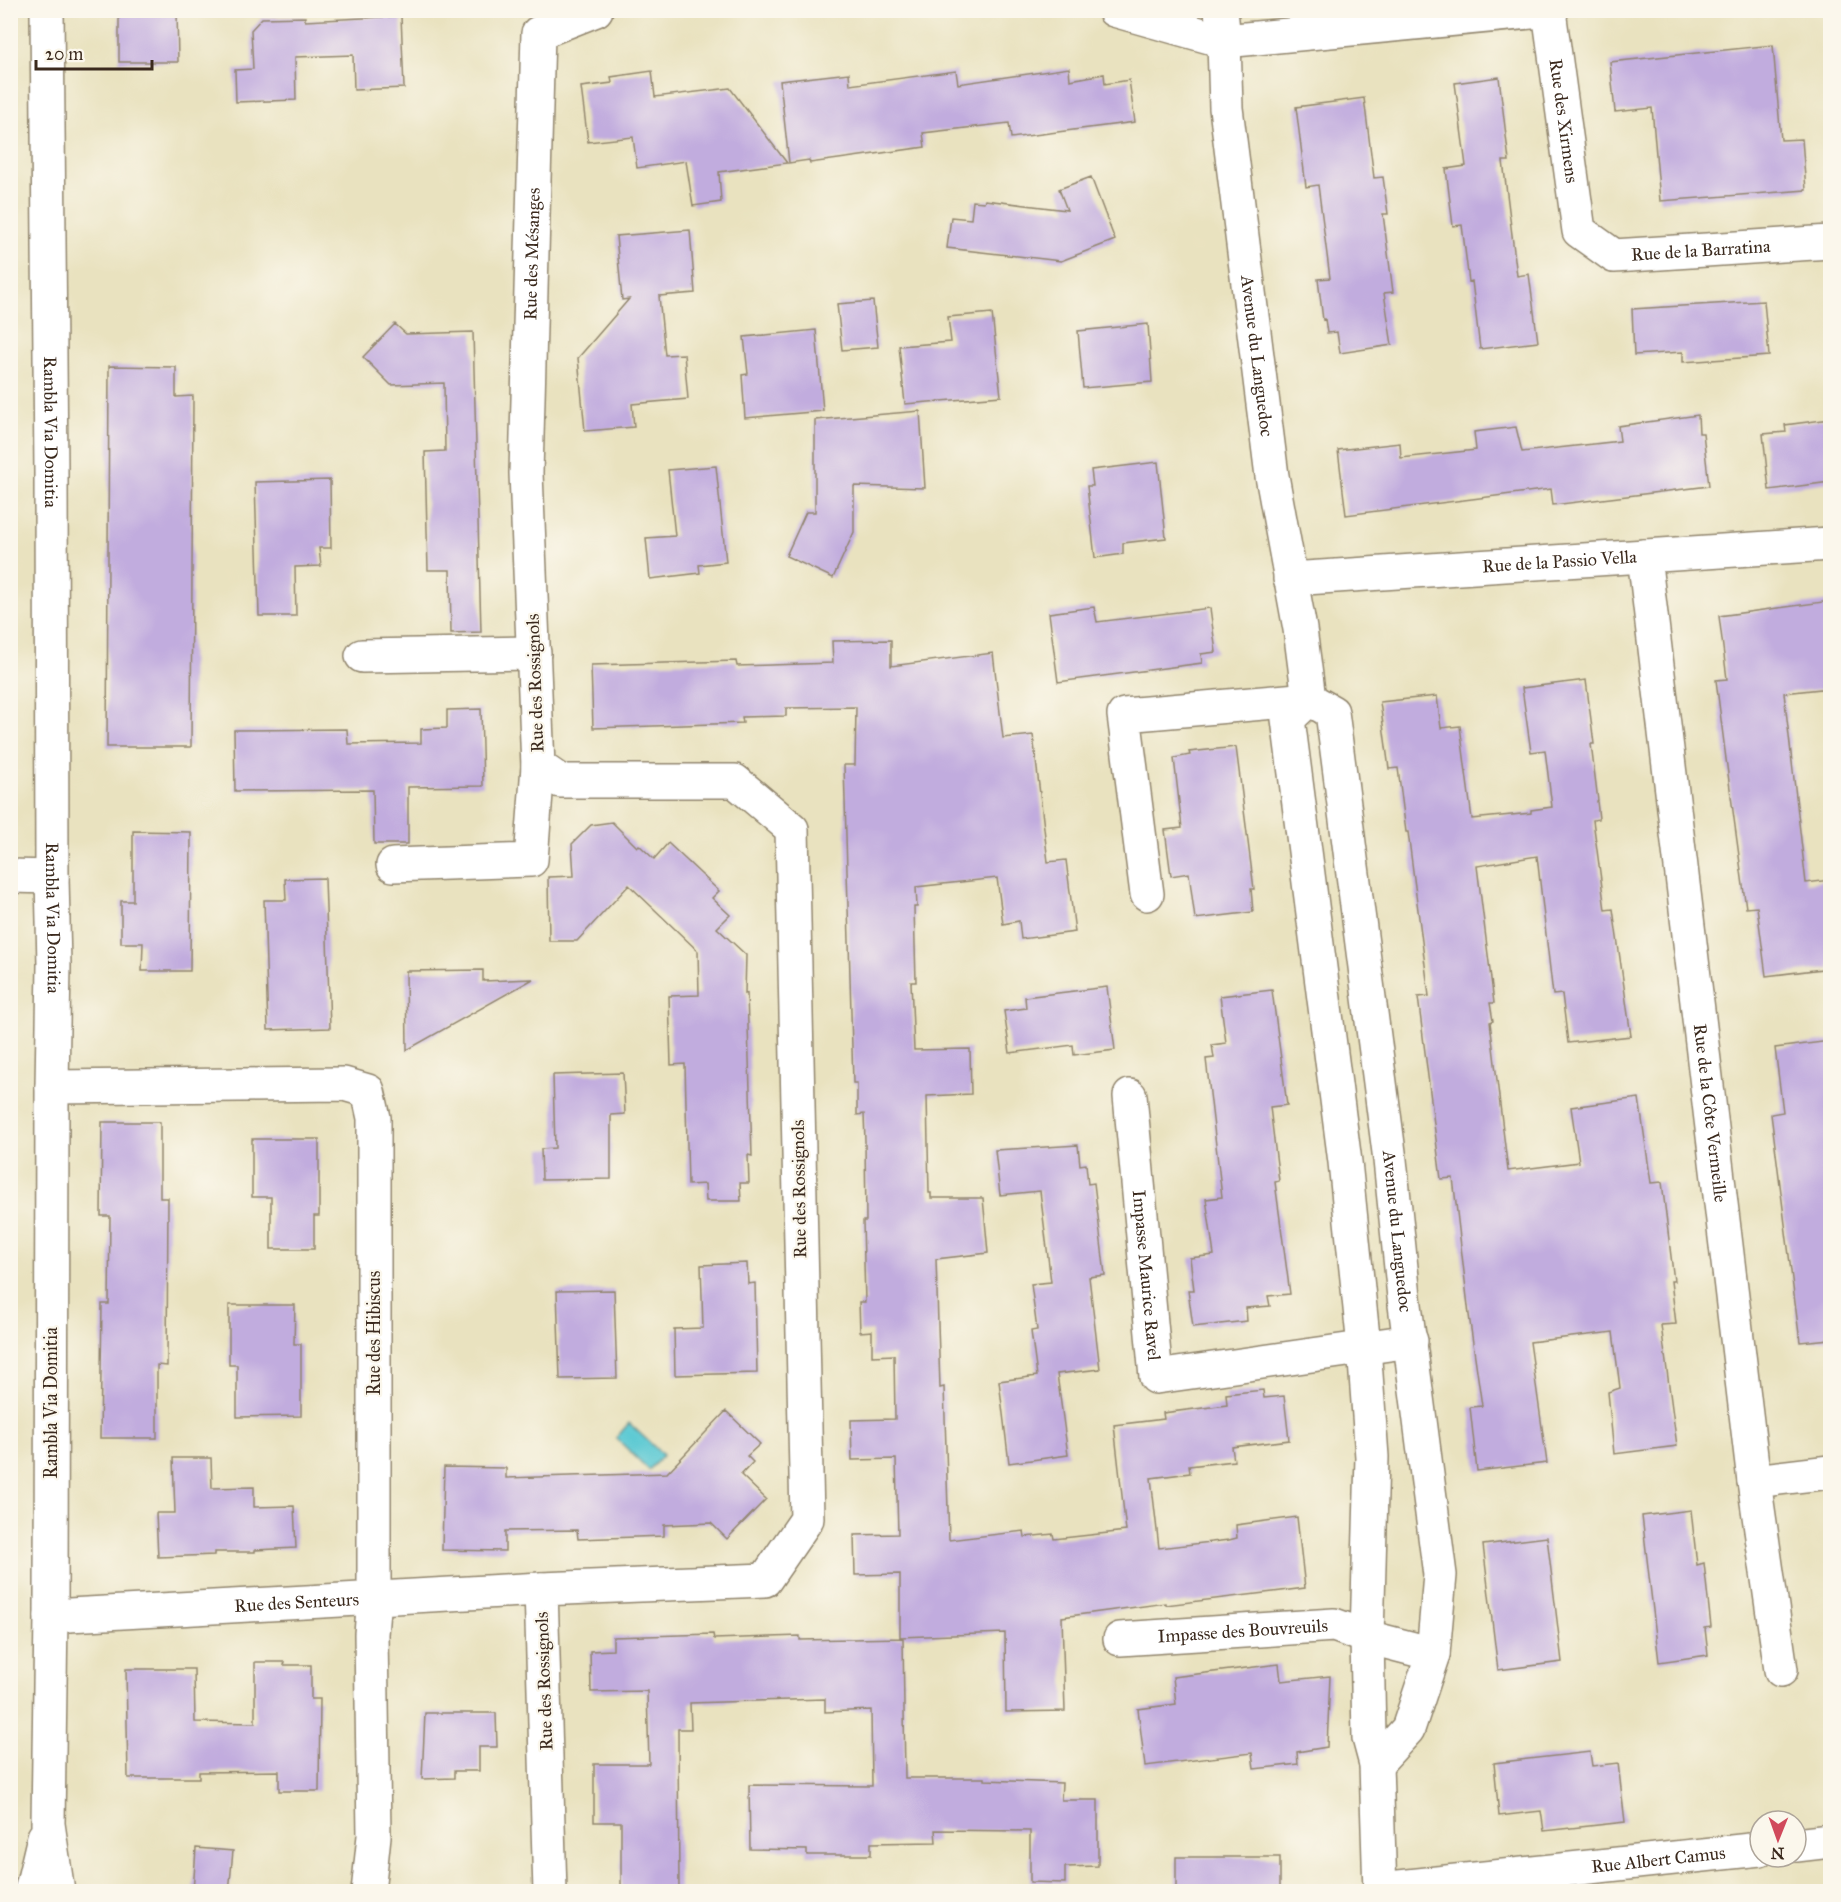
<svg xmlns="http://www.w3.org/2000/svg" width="1841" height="1902" viewBox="0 0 1841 1902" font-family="'IM FELL Great Primer',serif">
<rect width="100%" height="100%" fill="#fbf7ec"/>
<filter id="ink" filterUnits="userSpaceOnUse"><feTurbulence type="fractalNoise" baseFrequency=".0167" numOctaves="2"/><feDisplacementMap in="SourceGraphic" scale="12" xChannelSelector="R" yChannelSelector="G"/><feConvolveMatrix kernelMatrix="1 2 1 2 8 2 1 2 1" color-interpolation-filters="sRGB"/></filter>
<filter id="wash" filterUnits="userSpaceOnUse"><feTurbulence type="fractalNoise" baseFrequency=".008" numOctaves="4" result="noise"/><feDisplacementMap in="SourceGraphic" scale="24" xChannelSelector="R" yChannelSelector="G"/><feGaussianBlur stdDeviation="1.35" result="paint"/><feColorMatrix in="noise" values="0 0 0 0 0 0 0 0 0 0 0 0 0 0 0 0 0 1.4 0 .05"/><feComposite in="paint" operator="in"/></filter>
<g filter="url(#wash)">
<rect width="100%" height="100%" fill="#e9e2bf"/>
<path fill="#5cc9d3" stroke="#4c7a78" stroke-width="1.5" d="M 629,1423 L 663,1455 L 649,1470 L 616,1438 Z"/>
<g id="blocks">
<path fill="#c1acde" d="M 119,10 L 177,10 L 178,62 L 119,62 Z
M 401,16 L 404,88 L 354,90 L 353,55 L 295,57 L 296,100 L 236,102 L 235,70 L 253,69 L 251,30 L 262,18 L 305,17 L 305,21 Z
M 1773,45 L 1781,140 L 1802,139 L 1806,190 L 1660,201 L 1652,108 L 1615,112 L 1610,62 Z
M 1069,68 L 1070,80 L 1104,74 L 1105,84 L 1129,80 L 1135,122 L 1011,138 L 1009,123 L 923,133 L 925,147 L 810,163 L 809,160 L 789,163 L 780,81 L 849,73 L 850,85 L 956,71 L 958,84 Z
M 652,71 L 655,97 L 730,88 L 787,163 L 719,172 L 721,202 L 693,206 L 686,161 L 637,168 L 633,137 L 588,142 L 581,87 L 612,83 L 611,77 Z
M 1499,77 L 1509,161 L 1503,161 L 1517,276 L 1529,274 L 1538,342 L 1480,349 L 1472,281 L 1469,282 L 1462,225 L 1453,226 L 1446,169 L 1466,166 L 1455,83 Z
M 1364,98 L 1374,178 L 1383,177 L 1388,214 L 1383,214 L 1393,292 L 1384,293 L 1392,345 L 1340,353 L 1337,332 L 1327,333 L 1325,319 L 1323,320 L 1318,279 L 1330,278 L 1318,185 L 1306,187 L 1296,107 Z
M 1091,177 L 1115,240 L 1061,261 L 947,248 L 951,217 L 971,219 L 973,201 L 984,202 L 985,200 L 1067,210 L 1059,189 Z
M 690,230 L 695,293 L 659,296 L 665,355 L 684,354 L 688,399 L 632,404 L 634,427 L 585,431 L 578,358 L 629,299 L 622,300 L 616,236 Z
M 873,301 L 878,347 L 842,350 L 837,304 Z
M 1764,301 L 1769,356 L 1683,362 L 1683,352 L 1634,355 L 1632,309 Z
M 992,313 L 1001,396 L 905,404 L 899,346 L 951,342 L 948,317 Z
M 395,324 L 406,334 L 473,332 L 481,632 L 451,633 L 450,570 L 428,570 L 425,452 L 445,451 L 444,383 L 391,385 L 363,357 Z
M 1148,324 L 1152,382 L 1083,388 L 1078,331 Z
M 816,330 L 823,411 L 745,418 L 742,375 L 748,374 L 744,337 Z
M 109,366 L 176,367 L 176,397 L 193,396 L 191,747 L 107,747 Z
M 920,411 L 925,488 L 854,486 L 854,532 L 833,578 L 786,556 L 806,512 L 815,512 L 815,420 Z
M 1698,415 L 1699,433 L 1703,433 L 1709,486 L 1553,505 L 1551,489 L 1346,515 L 1338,450 L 1400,443 L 1401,458 L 1476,450 L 1474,432 L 1516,427 L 1522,452 L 1620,441 L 1618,426 Z
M 1830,419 L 1830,482 L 1769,490 L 1763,434 L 1786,432 L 1785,425 Z
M 1158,462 L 1166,538 L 1123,543 L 1123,554 L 1095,558 L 1087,486 L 1093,486 L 1091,470 Z
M 716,466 L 726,562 L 699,565 L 700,573 L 650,579 L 646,538 L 675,536 L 668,470 Z
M 330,480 L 331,548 L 319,548 L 321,566 L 295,567 L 296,616 L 259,616 L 255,482 Z
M 1830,601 L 1830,688 L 1784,693 L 1806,883 L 1830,880 L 1830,968 L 1766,976 L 1757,907 L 1746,908 L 1726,759 L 1716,680 L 1727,679 L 1719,616 Z
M 1094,607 L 1097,622 L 1210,608 L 1216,652 L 1201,654 L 1202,663 L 1058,682 L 1049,613 Z
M 891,640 L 891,666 L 993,653 L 1003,738 L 1033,735 L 1048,862 L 1066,860 L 1075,932 L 1021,939 L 1019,921 L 1003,924 L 997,878 L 916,887 L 917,907 L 914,907 L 916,982 L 911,982 L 914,1050 L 970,1049 L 971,1094 L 927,1096 L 929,1193 L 931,1193 L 931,1198 L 983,1198 L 988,1253 L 936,1259 L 940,1388 L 944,1387 L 949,1540 L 1024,1531 L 1025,1537 L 1053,1534 L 1054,1539 L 1126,1531 L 1114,1425 L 1164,1419 L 1163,1413 L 1227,1405 L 1226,1394 L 1263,1390 L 1264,1398 L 1284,1396 L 1289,1440 L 1232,1447 L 1234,1461 L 1189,1466 L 1190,1473 L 1151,1478 L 1159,1548 L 1229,1540 L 1237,1538 L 1236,1525 L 1297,1517 L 1305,1588 L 1166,1605 L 1166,1603 L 1062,1617 L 1065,1711 L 1006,1712 L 1005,1633 L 900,1637 L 900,1574 L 855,1575 L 854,1535 L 898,1534 L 896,1459 L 852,1460 L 851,1420 L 895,1419 L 894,1355 L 872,1356 L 872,1331 L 860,1332 L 859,1302 L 865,1302 L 863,1221 L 866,1221 L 865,1141 L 864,1114 L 857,1115 L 857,1083 L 853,1083 L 844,765 L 855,765 L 856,707 L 786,708 L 786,716 L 742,717 L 743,723 L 593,728 L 591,665 L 736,661 L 737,666 L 833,663 L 832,641 Z
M 1586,680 L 1594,744 L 1591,744 L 1598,801 L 1597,801 L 1599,819 L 1593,820 L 1605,910 L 1613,909 L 1631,1036 L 1568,1043 L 1562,994 L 1553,995 L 1537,856 L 1477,866 L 1494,1003 L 1490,1003 L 1493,1021 L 1490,1022 L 1508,1171 L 1579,1162 L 1571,1107 L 1639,1098 L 1651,1183 L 1662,1182 L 1674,1281 L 1671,1281 L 1676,1324 L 1661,1325 L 1677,1446 L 1614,1454 L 1608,1392 L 1620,1388 L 1613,1332 L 1530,1342 L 1547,1463 L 1477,1471 L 1470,1407 L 1482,1406 L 1469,1315 L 1453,1178 L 1441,1179 L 1418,997 L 1429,996 L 1408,832 L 1406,832 L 1398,768 L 1389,769 L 1380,702 L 1437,696 L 1441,728 L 1460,726 L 1472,819 L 1531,813 L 1531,810 L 1552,807 L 1545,750 L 1531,752 L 1522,688 Z
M 481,709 L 483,786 L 408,787 L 408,844 L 374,844 L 373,790 L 235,791 L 234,730 L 347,729 L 348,744 L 421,743 L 421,729 L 447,728 L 447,710 Z
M 1236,747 L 1254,889 L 1251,889 L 1253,912 L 1195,919 L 1189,873 L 1171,876 L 1165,830 L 1182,828 L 1174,758 L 1190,755 L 1189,752 Z
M 612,822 L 637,847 L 639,845 L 654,859 L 668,843 L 719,891 L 712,898 L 730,915 L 717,928 L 746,955 L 745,994 L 747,993 L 752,1156 L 748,1155 L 749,1183 L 740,1183 L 741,1201 L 706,1201 L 705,1184 L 688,1185 L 685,1064 L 671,1065 L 669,996 L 699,995 L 698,951 L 629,885 L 577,941 L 549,941 L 548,877 L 574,876 L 572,844 L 591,825 Z
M 133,831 L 191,832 L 190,971 L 142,971 L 143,943 L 121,943 L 121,901 L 133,901 Z
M 325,878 L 330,1028 L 268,1030 L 264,900 L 286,900 L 285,879 Z
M 483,970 L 483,981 L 533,979 L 407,1050 L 406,971 Z
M 1107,987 L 1115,1050 L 1074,1055 L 1073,1045 L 1010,1053 L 1004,1011 L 1026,1008 L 1025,997 Z
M 1272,990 L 1287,1105 L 1270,1107 L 1279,1181 L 1275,1182 L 1290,1294 L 1268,1296 L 1270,1306 L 1246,1308 L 1247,1321 L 1193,1327 L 1188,1290 L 1194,1290 L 1190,1258 L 1214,1255 L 1206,1199 L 1222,1197 L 1206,1059 L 1214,1058 L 1212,1045 L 1226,1043 L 1220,996 Z
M 1830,1041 L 1830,1339 L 1800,1342 L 1771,1114 L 1783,1112 L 1775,1048 Z
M 623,1073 L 625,1114 L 611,1115 L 611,1179 L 542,1180 L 541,1149 L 555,1148 L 553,1075 Z
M 102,1122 L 160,1122 L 160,1198 L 168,1198 L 167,1366 L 157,1365 L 157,1438 L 100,1438 L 102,1304 L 109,1304 L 110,1216 L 101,1216 Z
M 252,1139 L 319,1139 L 319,1216 L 314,1216 L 314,1249 L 271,1249 L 271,1197 L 252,1197 Z
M 1078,1145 L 1080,1165 L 1086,1164 L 1088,1184 L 1094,1183 L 1105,1275 L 1089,1277 L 1100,1369 L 1057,1374 L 1068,1455 L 1009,1463 L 999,1381 L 1037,1376 L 1031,1331 L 1037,1330 L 1031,1284 L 1051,1282 L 1040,1191 L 1000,1195 L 995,1150 Z
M 747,1263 L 748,1284 L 755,1283 L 757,1373 L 675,1375 L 674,1329 L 703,1328 L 701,1265 Z
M 614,1290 L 617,1378 L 560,1379 L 557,1291 Z
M 229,1305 L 295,1305 L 294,1344 L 301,1344 L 301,1416 L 237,1417 L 237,1365 L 229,1365 Z
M 726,1411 L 760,1444 L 747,1456 L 753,1462 L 741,1475 L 766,1499 L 727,1539 L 711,1523 L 664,1525 L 664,1536 L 578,1539 L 577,1530 L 505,1531 L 505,1551 L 442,1550 L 444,1467 L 506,1468 L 506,1478 L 667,1473 Z
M 173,1458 L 211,1458 L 212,1488 L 254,1487 L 254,1507 L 294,1506 L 296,1548 L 255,1550 L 255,1552 L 215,1552 L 215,1555 L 158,1557 L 156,1513 L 175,1513 Z
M 1691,1510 L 1697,1565 L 1704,1563 L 1711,1627 L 1705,1628 L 1708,1655 L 1659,1662 L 1642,1516 Z
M 1547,1537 L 1562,1662 L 1498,1670 L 1483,1545 Z
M 713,1634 L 714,1639 L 800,1636 L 800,1640 L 903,1638 L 905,1778 L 985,1778 L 985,1780 L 1062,1783 L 1061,1800 L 1098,1800 L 1098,1866 L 1065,1867 L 1065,1883 L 1030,1882 L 1030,1831 L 935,1830 L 936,1842 L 871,1843 L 871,1855 L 807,1855 L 807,1850 L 750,1849 L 749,1785 L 872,1786 L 871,1710 L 825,1712 L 825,1699 L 690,1703 L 691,1729 L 678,1729 L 679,1892 L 621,1892 L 621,1822 L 594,1822 L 594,1764 L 649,1764 L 647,1691 L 591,1692 L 590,1651 L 613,1650 L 613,1637 Z
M 255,1662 L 285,1662 L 284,1665 L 311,1665 L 311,1699 L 320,1699 L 319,1791 L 279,1791 L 279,1771 L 199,1772 L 199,1778 L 128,1778 L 126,1669 L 194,1669 L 195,1722 L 255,1723 Z
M 1279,1664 L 1281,1681 L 1330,1676 L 1327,1747 L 1297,1752 L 1298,1764 L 1254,1769 L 1252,1753 L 1145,1766 L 1138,1709 L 1176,1704 L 1173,1677 Z
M 425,1713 L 496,1713 L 497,1747 L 479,1747 L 479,1771 L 454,1771 L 454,1778 L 422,1779 Z
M 1590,1752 L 1592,1766 L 1618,1763 L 1625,1822 L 1544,1831 L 1541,1811 L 1499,1816 L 1494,1763 Z
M 196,1848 L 233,1851 L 229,1892 L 193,1892 Z
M 1176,1857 L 1280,1857 L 1280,1892 L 1176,1892 Z"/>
</g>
</g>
<g filter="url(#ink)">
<use href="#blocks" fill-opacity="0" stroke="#92866e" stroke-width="1.5"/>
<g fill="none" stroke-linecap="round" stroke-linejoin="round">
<defs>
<g id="minor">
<path id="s1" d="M 47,10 L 51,473 L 52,877 L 54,965 L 52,1087 L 51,1616 L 48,1824 L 58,1892"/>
<path d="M 1114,10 L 1224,41 L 1552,10"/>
<path id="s2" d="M 1221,10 L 1224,41 L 1226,108 L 1272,476 L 1300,629 L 1309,699"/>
<path id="s3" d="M 1549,11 L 1579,231 L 1614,256 L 1830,242"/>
<path id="s4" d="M 1644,556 L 1754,1481 L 1781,1670"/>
<path id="s5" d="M 1290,579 L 1830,544"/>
<path d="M 362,656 L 534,653"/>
<path d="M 1309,699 L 1288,719 L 1345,1162 L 1364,1347 L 1372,1457 L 1367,1637 L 1369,1738 L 1376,1764 L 1380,1892"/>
<path id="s6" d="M 1309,699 L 1332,712 L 1390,1160 L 1404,1297 L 1440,1575 L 1433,1654 L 1408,1729 L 1376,1764"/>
<path d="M 393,865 L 531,860 L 538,766"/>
<path d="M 10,876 L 52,877"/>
<path d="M 1147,894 L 1124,715 L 1309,699"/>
<path d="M 52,1087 L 344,1084 L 368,1091 L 374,1118 L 374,1597 L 371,1634 L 374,1836 L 368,1892"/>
<path id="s7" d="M 1130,1096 L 1156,1377 L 1411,1341"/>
<path d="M 1754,1481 L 1830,1472"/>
<path id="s8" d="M 51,1616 L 541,1589"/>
<path id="s9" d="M 1120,1639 L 1334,1625 L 1367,1637 L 1433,1654"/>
<path d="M 1796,1845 L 1830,1841"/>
<path id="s10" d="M 1380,1889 L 1760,1849"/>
<path d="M 31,1892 L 44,1837"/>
<path id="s11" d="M 550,1892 L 541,1589 L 765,1580 L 807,1519 L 792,829 L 735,781 L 560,781 L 538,766 L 526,473 L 538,33 L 596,10"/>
</g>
</defs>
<use href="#minor" stroke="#92866e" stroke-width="36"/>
<use href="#minor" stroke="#fff" stroke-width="33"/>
</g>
</g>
<g text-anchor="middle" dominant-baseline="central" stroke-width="4.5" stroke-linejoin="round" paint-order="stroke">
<g font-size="18" fill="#3b2a1e" stroke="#fbf7ec">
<text stroke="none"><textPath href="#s3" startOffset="111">Rue des Xirmens</textPath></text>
<text stroke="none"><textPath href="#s3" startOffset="352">Rue de la Barratina</textPath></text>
<text stroke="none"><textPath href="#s11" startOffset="2080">Rue des Mésanges</textPath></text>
<text stroke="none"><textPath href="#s2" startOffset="348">Avenue du Languedoc</textPath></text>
<text stroke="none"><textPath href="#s1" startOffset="422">Rambla Via Domitia</textPath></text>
<text stroke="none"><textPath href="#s5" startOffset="270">Rue de la Passio Vella</textPath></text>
<text transform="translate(535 683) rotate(-92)">Rue des Rossignols</text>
<text stroke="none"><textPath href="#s1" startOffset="908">Rambla Via Domitia</textPath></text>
<text stroke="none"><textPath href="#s4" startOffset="561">Rue de la Côte Vermeille</textPath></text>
<text transform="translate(799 1189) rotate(-91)">Rue des Rossignols</text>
<text stroke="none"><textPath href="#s6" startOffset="550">Avenue du Languedoc</textPath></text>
<text stroke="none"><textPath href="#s7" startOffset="180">Impasse Maurice Ravel</textPath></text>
<text transform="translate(374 1333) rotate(-90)">Rue des Hibiscus</text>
<text transform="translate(51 1403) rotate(-90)">Rambla Via Domitia</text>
<text stroke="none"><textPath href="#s8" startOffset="246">Rue des Senteurs</textPath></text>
<text stroke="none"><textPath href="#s9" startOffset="123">Impasse des Bouvreuils</textPath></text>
<text transform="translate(544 1681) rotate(-92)">Rue des Rossignols</text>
<text stroke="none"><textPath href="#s10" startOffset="280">Rue Albert Camus</textPath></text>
</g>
</g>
<rect width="1841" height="1902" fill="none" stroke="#fbf7ec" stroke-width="36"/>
<g transform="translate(1778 1839) rotate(181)"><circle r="28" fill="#fbf7ec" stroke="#aea59a" stroke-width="1.5"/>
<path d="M0-4.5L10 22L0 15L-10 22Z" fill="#d1495b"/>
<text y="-9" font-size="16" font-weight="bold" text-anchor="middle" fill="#3b2a1e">N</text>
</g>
<path d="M36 60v9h116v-9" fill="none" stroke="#3b2a1e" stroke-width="3"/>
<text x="45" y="60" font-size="18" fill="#3b2a1e" stroke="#fbf7ec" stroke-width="4.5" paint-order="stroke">20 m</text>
</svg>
